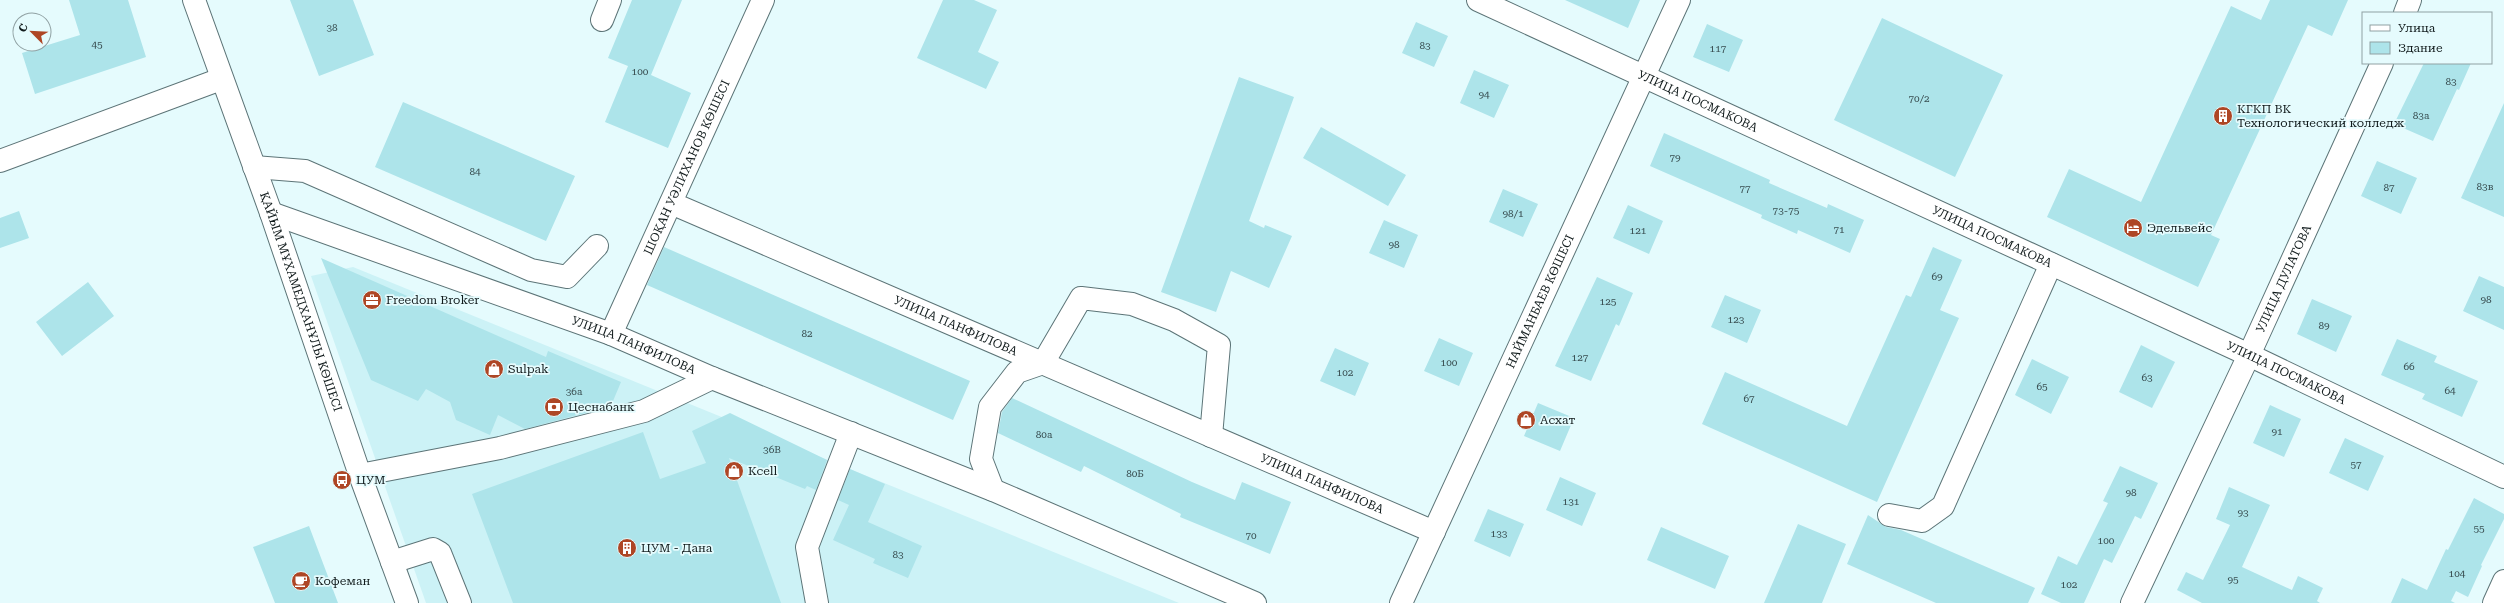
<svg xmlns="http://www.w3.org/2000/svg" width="2504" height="603" viewBox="0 0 2504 603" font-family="'Roboto Serif',serif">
<rect width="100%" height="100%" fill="#e5fbfd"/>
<path fill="#ccf2f6" d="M 353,267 L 1179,603 L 426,603 L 311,276 Z"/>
<path fill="#ade4ea" d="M 69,0 L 128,0 L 146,57 L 35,94 L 22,53 L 80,35 Z
M 290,0 L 353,0 L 374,55 L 319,76 Z
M 632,0 L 682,0 L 651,75 L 691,93 L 668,148 L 605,122 L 628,66 L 608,58 Z
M 943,0 L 974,0 L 997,10 L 978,52 L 999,62 L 986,89 L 917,58 Z
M 1565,0 L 1640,0 L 1628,28 Z
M 2270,0 L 2348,0 L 2332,36 L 2308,25 L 2211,235 L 2220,239 L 2198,287 L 2047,217 L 2069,169 L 2141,202 L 2231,6 L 2261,20 Z
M 1882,18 L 2003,75 L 1955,177 L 1834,120 Z
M 1416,22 L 1448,36 L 1434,67 L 1402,53 Z
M 1707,24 L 1743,40 L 1729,72 L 1693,57 Z
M 2424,63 L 2471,63 L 2459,90 L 2457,89 L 2433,141 L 2394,124 Z
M 1474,70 L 1509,85 L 1494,118 L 1460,103 Z
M 1239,77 L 1294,97 L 1249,221 L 1264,228 L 1265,225 L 1292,236 L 1269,288 L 1231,271 L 1216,312 L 1161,292 Z
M 403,102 L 575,176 L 546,241 L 375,167 Z
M 2504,103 L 2504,217 L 2461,198 Z
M 1321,127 L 1406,175 L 1388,206 L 1303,158 Z
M 1664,133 L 1770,180 L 1769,183 L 1827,208 L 1828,204 L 1864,220 L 1850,253 L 1798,230 L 1797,234 L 1761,218 L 1762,215 L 1650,166 Z
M 2377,161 L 2417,178 L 2401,214 L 2361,196 Z
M 1503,189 L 1538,204 L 1523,237 L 1489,222 Z
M 1628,205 L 1663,221 L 1649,254 L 1613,238 Z
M 19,211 L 29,238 L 0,248 L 0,218 Z
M 1384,220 L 1418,235 L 1404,268 L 1369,253 Z
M 664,247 L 970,381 L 953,420 L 647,285 Z
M 1933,247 L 1962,260 L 1940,310 L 1959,318 L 1877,502 L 1702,424 L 1725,372 L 1847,426 L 1906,295 L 1911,297 Z
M 321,258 L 546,357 L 548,351 L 621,382 L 613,401 L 588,412 L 525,429 L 498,415 L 490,435 L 456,420 L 450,402 L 426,389 L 418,401 L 371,380 Z
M 2479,276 L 2504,287 L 2504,330 L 2463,311 Z
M 1597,277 L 1633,293 L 1619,326 L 1616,324 L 1591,381 L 1555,366 Z
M 88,282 L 114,316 L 62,356 L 36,322 Z
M 1725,295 L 1761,310 L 1747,343 L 1711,327 Z
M 2312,299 L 2352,316 L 2336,352 L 2297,334 Z
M 1439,338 L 1473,353 L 1459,386 L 1424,371 Z
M 2397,339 L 2437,356 L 2434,362 L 2478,381 L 2462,417 L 2422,399 L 2425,394 L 2381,375 Z
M 2141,345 L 2175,362 L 2152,408 L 2119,392 Z
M 1335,348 L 1369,363 L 1355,396 L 1320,381 Z
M 2032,359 L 2069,377 L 2051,414 L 2015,395 Z
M 1012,398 L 1192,482 L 1235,500 L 1242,482 L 1291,502 L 1270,554 L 1180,517 L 1181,514 L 1084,466 L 1081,472 L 998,433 L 1002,412 Z
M 1538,403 L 1574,418 L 1560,451 L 1524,436 Z
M 2270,405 L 2301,419 L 2284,457 L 2253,443 Z
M 730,413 L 827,460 L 816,490 L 807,486 L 805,489 L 729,458 L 781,603 L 513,603 L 472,494 L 643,432 L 660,479 L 706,463 L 692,431 Z
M 2345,438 L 2384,456 L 2368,491 L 2329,473 Z
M 2120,466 L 2158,483 L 2141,519 L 2135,516 L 2112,563 L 2104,559 L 2084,603 L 2061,603 L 2041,594 L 2058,556 L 2077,565 L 2108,503 L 2103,501 Z
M 850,469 L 885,484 L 868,522 L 922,546 L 908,578 L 873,563 L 875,559 L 833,540 L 849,505 L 838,500 Z
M 1560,477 L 1596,493 L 1582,526 L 1546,510 Z
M 2229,487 L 2270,505 L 2242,567 L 2292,590 L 2298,576 L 2323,588 L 2317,601 L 2320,603 L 2202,603 L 2177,590 L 2186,572 L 2203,580 L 2230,525 L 2216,519 Z
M 2474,498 L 2504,514 L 2504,519 L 2481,565 L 2482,566 L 2468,597 L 2456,591 L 2451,601 L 2455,603 L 2391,603 L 2402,578 L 2427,590 L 2446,549 L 2448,550 Z
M 1488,509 L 1524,524 L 1510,557 L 1474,541 Z
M 1868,515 L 1886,527 L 1901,530 L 2035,588 L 2028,603 L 1936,603 L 1847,564 Z
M 1798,524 L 1846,544 L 1822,603 L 1764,603 Z
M 309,526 L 338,603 L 275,603 L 253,547 Z
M 1661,527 L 1729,556 L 1715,589 L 1647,560 Z"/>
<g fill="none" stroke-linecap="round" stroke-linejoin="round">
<defs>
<g id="minor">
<path id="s1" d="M 194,0 L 271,213 L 360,475 L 407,603"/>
<path id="s2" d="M 1478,0 L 2249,355 L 2504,477"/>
<path d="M 2405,13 L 2410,0"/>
<path d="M 602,20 L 610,0"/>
<path d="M 0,161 L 221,79"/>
<path d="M 254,167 L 305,171 L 531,270 L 567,277 L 597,246"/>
<path id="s3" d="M 671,203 L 1434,532"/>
<path id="s4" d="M 271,213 L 611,334 L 712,378 L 993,490 L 1255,603"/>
<path id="s5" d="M 611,334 L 763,0"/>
<path d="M 360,475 L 500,448 L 644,411 L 712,378"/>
<path d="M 993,490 L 981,459 L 990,407 L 1017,372 L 1043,363 L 1081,298 L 1132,304 L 1174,320 L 1219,345 L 1211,436"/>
<path d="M 1889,515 L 1922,521 L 1943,506 L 2051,264"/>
<path d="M 392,562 L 433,549 L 440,553 L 460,603"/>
<path d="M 817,603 L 807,547 L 851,433"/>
<path id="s6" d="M 1401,603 L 1679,0"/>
<path id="s7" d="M 2132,603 L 2249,355 L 2382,63"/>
<path d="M 2494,603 L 2504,581"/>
</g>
</defs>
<use href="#minor" stroke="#5c7477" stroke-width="24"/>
<use href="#minor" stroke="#fff" stroke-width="22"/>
</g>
<defs>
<symbol id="building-disc" viewBox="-11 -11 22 22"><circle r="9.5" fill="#ae4625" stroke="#e5fbfd"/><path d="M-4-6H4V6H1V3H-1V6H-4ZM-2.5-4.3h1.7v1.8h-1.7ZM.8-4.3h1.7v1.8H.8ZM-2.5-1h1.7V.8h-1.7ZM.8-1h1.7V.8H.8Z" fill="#fff"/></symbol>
<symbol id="hotel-disc" viewBox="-11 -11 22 22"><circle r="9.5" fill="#ae4625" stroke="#e5fbfd"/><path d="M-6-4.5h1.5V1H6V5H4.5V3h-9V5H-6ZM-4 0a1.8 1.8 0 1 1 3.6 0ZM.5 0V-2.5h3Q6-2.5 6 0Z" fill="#fff"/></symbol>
<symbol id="office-disc" viewBox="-11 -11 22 22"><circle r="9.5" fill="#ae4625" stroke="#e5fbfd"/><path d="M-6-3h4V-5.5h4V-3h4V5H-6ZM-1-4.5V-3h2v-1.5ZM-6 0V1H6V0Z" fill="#fff"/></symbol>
<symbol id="shop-disc" viewBox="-11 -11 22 22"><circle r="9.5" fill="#ae4625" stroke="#e5fbfd"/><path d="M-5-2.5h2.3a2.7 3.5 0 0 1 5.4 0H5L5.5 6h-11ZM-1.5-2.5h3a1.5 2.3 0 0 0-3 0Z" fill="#fff"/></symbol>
<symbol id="bank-disc" viewBox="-11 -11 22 22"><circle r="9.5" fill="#ae4625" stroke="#e5fbfd"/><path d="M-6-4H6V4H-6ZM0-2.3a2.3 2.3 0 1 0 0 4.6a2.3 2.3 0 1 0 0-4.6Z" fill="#fff"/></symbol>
<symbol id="bus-disc" viewBox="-11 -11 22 22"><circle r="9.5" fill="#ae4625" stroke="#e5fbfd"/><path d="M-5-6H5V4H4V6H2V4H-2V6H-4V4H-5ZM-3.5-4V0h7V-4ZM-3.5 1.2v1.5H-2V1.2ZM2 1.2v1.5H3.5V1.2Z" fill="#fff"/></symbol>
<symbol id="cafe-disc" viewBox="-11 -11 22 22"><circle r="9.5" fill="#ae4625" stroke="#e5fbfd"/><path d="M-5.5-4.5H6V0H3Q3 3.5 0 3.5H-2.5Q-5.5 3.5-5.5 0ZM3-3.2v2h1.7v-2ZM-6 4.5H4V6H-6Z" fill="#fff"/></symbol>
</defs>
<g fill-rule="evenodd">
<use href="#building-disc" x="2212" y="105" width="22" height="22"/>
<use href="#hotel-disc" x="2122" y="217" width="22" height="22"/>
<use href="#office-disc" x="361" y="289" width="22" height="22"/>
<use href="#shop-disc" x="483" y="358" width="22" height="22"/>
<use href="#bank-disc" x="543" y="396" width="22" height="22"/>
<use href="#shop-disc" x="1515" y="409" width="22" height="22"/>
<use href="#shop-disc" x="723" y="460" width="22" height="22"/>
<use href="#bus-disc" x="331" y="469" width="22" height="22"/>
<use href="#building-disc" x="616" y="537" width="22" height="22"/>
<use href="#cafe-disc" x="290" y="570" width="22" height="22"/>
</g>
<g text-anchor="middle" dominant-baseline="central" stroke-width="3.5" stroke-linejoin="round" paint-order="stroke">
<g font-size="10" fill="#384d50">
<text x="332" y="27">38</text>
<text x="97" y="44">45</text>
<text x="1425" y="45">83</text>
<text x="1718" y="48">117</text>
<text x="640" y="71">100</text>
<text x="2451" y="81">83</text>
<text x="1484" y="94">94</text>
<text x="1919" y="98">70/2</text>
<text x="2421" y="115">83а</text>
<text x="1675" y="157">79</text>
<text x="475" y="171">84</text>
<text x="2485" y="186">83в</text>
<text x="2389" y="187">87</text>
<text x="1745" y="188">77</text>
<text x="1786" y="210">73-75</text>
<text x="1513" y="213">98/1</text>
<text x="1839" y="229">71</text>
<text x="1638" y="230">121</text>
<text x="1394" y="244">98</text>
<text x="1937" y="276">69</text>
<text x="2486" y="299">98</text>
<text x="1608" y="301">125</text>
<text x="1736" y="319">123</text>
<text x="2324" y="325">89</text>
<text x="807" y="333">82</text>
<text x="1580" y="357">127</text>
<text x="1449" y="362">100</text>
<text x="2409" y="366">66</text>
<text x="1345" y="372">102</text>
<text x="2147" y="377">63</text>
<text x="2042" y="386">65</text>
<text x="2450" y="390">64</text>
<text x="574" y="391">36а</text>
<text x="1749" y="398">67</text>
<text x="2277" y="431">91</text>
<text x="1044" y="434">80а</text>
<text x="772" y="449">36B</text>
<text x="2356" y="464">57</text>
<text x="1135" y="473">80Б</text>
<text x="2131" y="492">98</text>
<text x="1571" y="501">131</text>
<text x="2243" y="512">93</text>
<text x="2479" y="528">55</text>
<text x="1499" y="533">133</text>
<text x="1251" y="535">70</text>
<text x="2106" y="540">100</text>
<text x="898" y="554">83</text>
<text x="2457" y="573">104</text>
<text x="2233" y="579">95</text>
<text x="2069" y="584">102</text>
</g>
<g font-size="12" fill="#111b1c" stroke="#e5fbfd">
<text stroke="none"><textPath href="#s2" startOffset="242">УЛИЦА ПОСМАКОВА</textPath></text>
<text stroke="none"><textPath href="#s5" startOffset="183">ШОҚАН УӘЛИХАНОВ КӨШЕСІ</textPath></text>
<text stroke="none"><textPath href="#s2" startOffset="566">УЛИЦА ПОСМАКОВА</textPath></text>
<text stroke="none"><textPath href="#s7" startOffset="358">УЛИЦА ДУЛАТОВА</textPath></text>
<text stroke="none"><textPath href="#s6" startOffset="332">НАЙМАНБАЕВ КӨШЕСІ</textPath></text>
<text stroke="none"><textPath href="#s1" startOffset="320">ҚАЙЫМ МҰХАМЕДХАНҰЛЫ КӨШЕСІ</textPath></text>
<text stroke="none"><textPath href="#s3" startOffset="310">УЛИЦА ПАНФИЛОВА</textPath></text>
<text stroke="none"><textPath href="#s4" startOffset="386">УЛИЦА ПАНФИЛОВА</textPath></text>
<text stroke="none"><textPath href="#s2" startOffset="890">УЛИЦА ПОСМАКОВА</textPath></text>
<text stroke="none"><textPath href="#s3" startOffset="709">УЛИЦА ПАНФИЛОВА</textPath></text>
</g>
<g font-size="12" fill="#111b1c" stroke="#e5fbfd" text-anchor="start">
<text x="2237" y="109">КГКП ВК<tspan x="2237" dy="14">Технологический колледж</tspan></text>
<text x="2147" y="228">Эдельвейс</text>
<text x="386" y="300">Freedom Broker</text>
<text x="508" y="369">Sulpak</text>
<text x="568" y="407">Цеснабанк</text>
<text x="1540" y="420">Асхат</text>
<text x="748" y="471">Kcell</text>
<text x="356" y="480">ЦУМ</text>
<text x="641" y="548">ЦУМ - Дана</text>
<text x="315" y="581">Кофеман</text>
</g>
</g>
<rect x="2362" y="12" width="130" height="52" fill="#e5fbfd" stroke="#90a1a3"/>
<rect x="2370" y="25" width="20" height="6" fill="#ffffff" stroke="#90a1a3"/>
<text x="2398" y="32" font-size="12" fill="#111b1c">Улица</text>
<rect x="2370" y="42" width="20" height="12" fill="#ade4ea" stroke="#90a1a3"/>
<text x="2398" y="52" font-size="12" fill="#111b1c">Здание</text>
<g transform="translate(32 32) rotate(294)"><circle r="19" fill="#e5fbfd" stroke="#90a1a3"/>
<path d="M0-3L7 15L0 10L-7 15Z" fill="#ae4625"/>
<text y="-6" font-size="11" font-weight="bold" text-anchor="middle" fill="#111b1c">С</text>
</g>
</svg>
